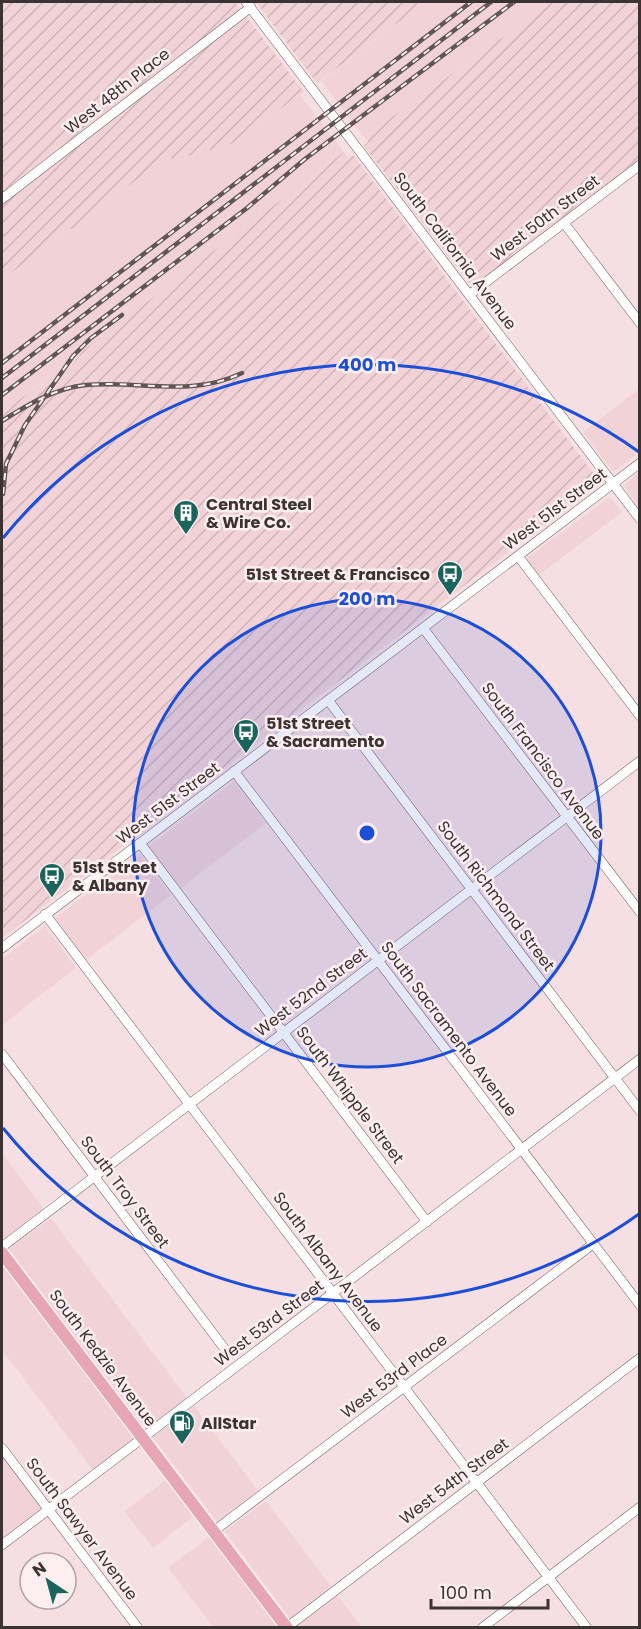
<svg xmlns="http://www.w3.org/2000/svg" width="641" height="1629" viewBox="0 0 641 1629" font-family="Poppins,sans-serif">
<defs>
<pattern id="industrial-furrows" width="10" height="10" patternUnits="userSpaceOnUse" patternTransform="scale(1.5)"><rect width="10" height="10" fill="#f1d2d7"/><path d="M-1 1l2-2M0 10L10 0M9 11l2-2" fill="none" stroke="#d0b5b9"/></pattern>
</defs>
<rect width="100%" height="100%" fill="#f6dfe2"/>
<path fill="#f1d2d7" d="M 425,2 L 552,2 L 364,137 L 321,81 Z
M 300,95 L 344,152 L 85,350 L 60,379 L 52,374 L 2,413 L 2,280 L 69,228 L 72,229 L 169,154 L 231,144 Z
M 639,389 L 639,452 L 613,472 L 583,432 Z
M 639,473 L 639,507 L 624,485 Z
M 610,497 L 622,512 L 538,576 L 526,559 Z
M 234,781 L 266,823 L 180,889 L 148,847 Z
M 140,854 L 171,895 L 86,960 L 54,919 Z
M 45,926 L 76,968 L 2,1025 L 2,959 Z
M 2,1153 L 44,1209 L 3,1241 L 2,1239 Z
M 51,1218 L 187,1398 L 146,1429 L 9,1249 Z
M 2,1263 L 135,1439 L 93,1470 L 2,1350 Z
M 194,1406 L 259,1492 L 218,1523 L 153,1437 Z
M 2,1454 L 44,1509 L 2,1541 Z
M 166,1480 L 193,1517 L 153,1548 L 124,1511 Z
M 266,1501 L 331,1586 L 290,1618 L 225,1531 Z
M 209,1537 L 279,1627 L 213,1627 L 168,1568 Z
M 337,1595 L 362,1627 L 297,1627 L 296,1626 Z"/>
<path fill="url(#industrial-furrows)" d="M 2,2 L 235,2 L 304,92 L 231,144 L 173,160 L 169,155 L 72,229 L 69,228 L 2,280 Z
M 256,2 L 425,2 L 317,83 Z
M 552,2 L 639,2 L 639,159 L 472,287 L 364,146 L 368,142 L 364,137 Z
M 344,152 L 348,158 L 353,155 L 600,482 L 2,938 L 2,413 L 53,374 L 60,379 L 84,350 Z"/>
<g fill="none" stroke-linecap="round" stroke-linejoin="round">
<defs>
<path id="minor" d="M 246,2 L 640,519
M 2,199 L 251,7
M 564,223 L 640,323
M 469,295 L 640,165
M 518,556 L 640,716
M 423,628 L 640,912
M 328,700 L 640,1111
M 234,771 L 640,1305
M 140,843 L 427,1222
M 45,914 L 587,1628
M 2,948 L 640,463
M 2,1054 L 224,1348
M 2,1247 L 640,761
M 2,1448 L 138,1628
M 214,1531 L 593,1244
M 2,1545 L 640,1059
M 286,1628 L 640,1358
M 482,1628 L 640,1507"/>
<path id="major" d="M 2,1253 L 287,1628"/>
</defs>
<use href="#minor" stroke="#715d60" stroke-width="10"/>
<use href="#major" stroke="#fff" stroke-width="14"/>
<use href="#minor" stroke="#fff" stroke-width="9"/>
<use href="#major" stroke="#e6a6b4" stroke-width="12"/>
<defs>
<path id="rail" d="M 2,363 L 471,2
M 2,378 L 491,2
M 2,395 L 247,208 L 305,159 L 514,2
M 2,421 C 27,405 55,388 86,385 C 141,380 190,398 242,373
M 3,494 L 6,464 L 25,425 L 73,356 L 91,338 L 122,315"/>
</defs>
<use href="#rail" stroke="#605557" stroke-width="4.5"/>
<use href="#rail" stroke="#fdeff1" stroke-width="2" stroke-dasharray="7" stroke-linecap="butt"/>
</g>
<circle cx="367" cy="833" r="234" fill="#1d4ed8" fill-opacity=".12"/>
<g fill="none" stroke="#1d4ed8" stroke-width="3">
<circle cx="367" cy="833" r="234"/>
<path d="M639 1214A468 468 0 0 1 3 1128M3 538A468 468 0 0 1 639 452"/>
</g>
<defs>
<symbol id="building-pin" viewBox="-11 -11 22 30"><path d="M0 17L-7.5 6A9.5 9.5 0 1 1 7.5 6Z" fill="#1a645b" stroke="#fdeff1"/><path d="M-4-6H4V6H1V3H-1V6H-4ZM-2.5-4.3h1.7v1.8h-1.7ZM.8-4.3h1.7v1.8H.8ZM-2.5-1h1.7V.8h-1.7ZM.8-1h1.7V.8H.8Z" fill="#fff"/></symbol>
<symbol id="bus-pin" viewBox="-11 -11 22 30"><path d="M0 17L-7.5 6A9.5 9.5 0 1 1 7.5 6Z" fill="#1a645b" stroke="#fdeff1"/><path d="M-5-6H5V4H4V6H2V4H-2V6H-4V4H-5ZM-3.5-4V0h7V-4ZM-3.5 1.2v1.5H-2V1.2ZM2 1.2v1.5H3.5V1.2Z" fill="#fff"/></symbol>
<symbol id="fuel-pin" viewBox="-11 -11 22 30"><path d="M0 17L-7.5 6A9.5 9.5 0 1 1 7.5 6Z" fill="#1a645b" stroke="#fdeff1"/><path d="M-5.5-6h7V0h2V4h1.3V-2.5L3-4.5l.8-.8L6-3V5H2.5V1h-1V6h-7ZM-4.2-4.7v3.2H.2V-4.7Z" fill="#fff"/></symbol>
</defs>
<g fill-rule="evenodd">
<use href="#building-pin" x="171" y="498" width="30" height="40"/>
<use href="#bus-pin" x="435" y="559" width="30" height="40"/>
<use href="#bus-pin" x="231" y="717" width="30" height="40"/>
<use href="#bus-pin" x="37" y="861" width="30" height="40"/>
<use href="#fuel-pin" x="167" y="1408" width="30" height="40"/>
</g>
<g text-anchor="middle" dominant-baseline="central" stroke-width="5" stroke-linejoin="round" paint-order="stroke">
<g font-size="16" fill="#3b3234" stroke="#fdeff1">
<text transform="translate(117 91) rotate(-38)">West 48th Place</text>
<text transform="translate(545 218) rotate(-37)">West 50th Street</text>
<text transform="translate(455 251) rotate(53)">South California Avenue</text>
<text transform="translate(555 509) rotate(-37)">West 51st Street</text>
<text transform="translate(543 761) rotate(53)">South Francisco Avenue</text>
<text transform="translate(168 803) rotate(-37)">West 51st Street</text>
<text transform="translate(496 896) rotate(53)">South Richmond Street</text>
<text transform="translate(311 992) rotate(-37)">West 52nd Street</text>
<text transform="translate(449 1029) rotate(53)">South Sacramento Avenue</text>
<text transform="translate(350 1095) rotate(53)">South Whipple Street</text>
<text transform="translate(125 1192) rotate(53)">South Troy Street</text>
<text transform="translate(328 1262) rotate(53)">South Albany Avenue</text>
<text transform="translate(269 1323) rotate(-37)">West 53rd Street</text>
<text transform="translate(103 1358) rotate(53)">South Kedzie Avenue</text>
<text transform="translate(394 1376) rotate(-37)">West 53rd Place</text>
<text transform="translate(454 1481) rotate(-37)">West 54th Street</text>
<text transform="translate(82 1529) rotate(53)">South Sawyer Avenue</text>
</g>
<g font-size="16" font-weight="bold" fill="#3b3234" stroke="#fdeff1" text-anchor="start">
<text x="206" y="504">Central Steel<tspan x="206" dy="18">&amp; Wire Co.</tspan></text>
<text x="430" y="574" text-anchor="end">51st Street &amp; Francisco</text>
<text x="266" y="723">51st Street<tspan x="266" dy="18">&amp; Sacramento</tspan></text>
<text x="72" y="867">51st Street<tspan x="72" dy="18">&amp; Albany</tspan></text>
<text x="201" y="1423">AllStar</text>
</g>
</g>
<circle cx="367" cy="833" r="9" fill="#1d4ed8" stroke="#fdeff1" stroke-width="3"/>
<g font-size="18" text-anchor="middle" font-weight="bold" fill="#1d4ed8" stroke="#fdeff1" stroke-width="5" stroke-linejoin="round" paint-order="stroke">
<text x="367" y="371">400 m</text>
<text x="367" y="605">200 m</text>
</g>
<rect width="641" height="1629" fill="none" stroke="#3b3234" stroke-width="6"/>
<g transform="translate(48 1581) rotate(324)"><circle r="28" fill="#fdeff1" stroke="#afa3a5" stroke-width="1.5"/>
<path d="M0-4.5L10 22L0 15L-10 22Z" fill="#1a645b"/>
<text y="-9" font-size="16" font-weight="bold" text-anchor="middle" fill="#3b3234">N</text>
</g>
<path d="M431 1599v9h117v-9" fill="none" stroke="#3b3234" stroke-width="3"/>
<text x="440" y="1599" font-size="18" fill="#3b3234" stroke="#fdeff1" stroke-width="4.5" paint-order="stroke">100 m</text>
</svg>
